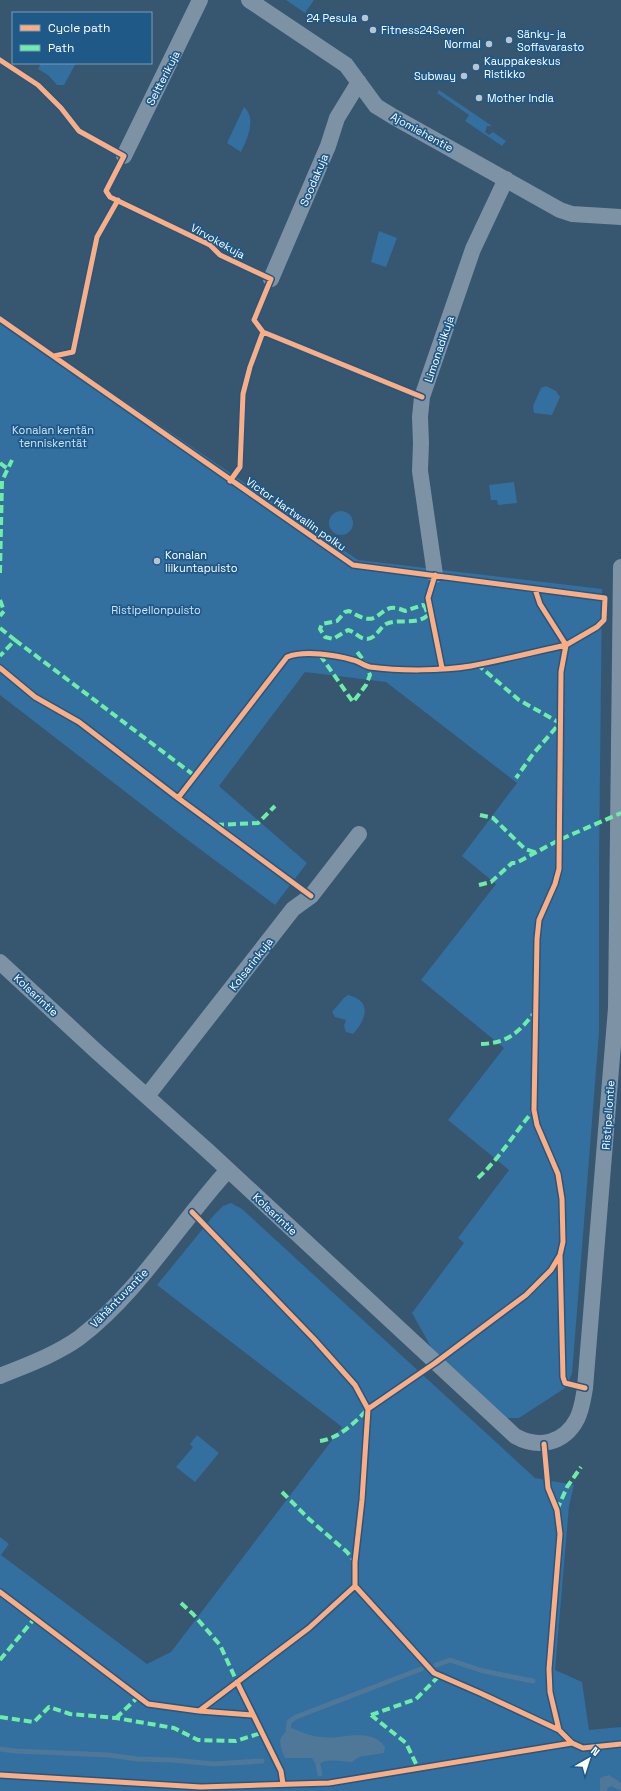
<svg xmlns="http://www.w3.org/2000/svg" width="621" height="1791" viewBox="0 0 621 1791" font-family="'Space Grotesk',sans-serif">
<rect width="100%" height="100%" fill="#375670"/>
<path fill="#336f9f" d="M 286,0 L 314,0 L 305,13 Z
M 41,63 L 76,63 L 64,85 L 57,85 L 48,75 L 38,69 Z
M 439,90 L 492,126 L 487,126 L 485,132 L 489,135 L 493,132 L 506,141 L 502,146 L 465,121 L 469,115 L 437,93 Z
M 244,107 C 257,118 247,140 241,152 L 227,143 Z
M 379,231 L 397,238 L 386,267 L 371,262 Z
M 0,316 L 358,560 L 602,589 L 599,868 L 599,1033 L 572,1374 L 565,1388 L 519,1418 L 506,1418 L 435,1354 L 412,1313 L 464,1243 L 458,1238 L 509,1170 L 448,1120 L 504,1048 L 421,980 L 496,884 L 462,856 L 517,783 L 386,682 L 305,672 L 219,786 L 307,863 L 275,905 L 189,841 L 0,695 Z
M 546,386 L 556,391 L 560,397 L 552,415 L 534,413 L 533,406 L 541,388 Z
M 514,482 L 517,503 L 498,505 L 497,500 L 491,500 L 489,485 Z
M329 523a12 12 0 1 1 24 0a12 12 0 1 1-24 0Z
M 348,995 C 373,1001 366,1020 353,1034 L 346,1032 L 344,1026 L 346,1020 L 335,1017 L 332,1012 L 344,998 Z
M 231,1203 L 242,1209 L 535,1478 L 574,1485 L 569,1506 L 555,1670 L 582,1682 L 589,1730 L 621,1727 L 621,1791 L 0,1791 L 0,1537 L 9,1544 L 1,1555 L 147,1664 L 171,1652 L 342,1427 L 157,1285 L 214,1215 L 223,1206 Z
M 197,1435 L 219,1453 L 195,1482 L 176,1467 L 193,1447 L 190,1444 Z"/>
<path fill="#4f7798" d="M 292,1728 C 301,1732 311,1736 321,1737 C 341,1740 371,1726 385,1747 L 384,1753 L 359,1757 L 352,1762 C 343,1762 325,1757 319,1765 L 316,1765 L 312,1758 L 285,1758 C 279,1744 276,1736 292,1728 Z
M 609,1775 L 621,1783 L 621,1791 L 611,1786 L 608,1788 L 607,1791 L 600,1791 L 600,1779 L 602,1777 Z"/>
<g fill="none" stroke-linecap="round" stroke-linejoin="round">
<path stroke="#4f7798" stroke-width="5" d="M 436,1665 L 450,1660 L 483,1671 L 533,1681
M 288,1730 L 289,1722 L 296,1717 L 421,1669
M 0,1749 L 15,1751 L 108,1755 L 138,1759 L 172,1760 L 214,1764 L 262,1761
M 318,1765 L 320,1774"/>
<path stroke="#7e92a6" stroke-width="16" d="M 249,0 L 346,65 L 376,106 L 394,117 L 560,210 L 572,214 L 621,217
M 124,156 L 200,0
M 271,279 L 328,146 L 337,118 L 359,82
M 435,575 L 420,471 L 421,443 L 420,417 L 422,397 L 473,249 L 506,179
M 0,962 L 96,1051 L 209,1152 L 515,1436 C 538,1449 564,1444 577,1419 C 582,1409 583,1399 585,1388 L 616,1008 L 621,567
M 147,1096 L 293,909 L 311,896 L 359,834
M 0,1376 C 27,1365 55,1355 79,1338 C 139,1292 178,1225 228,1170"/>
<path stroke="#6deda7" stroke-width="4" stroke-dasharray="8 4" stroke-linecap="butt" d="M 0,463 L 8,469
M 0,573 L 2,481 L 12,460
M 0,600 L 4,611 L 0,616
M 423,605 L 425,607 L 428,615 C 416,626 399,618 386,624 C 379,628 377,638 367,639 C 359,639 356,632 348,630 L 333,639 L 325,637 L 320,629 L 322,624 L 337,621 L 345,612 L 349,611 C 353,613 357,616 361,617 C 382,626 380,599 405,611 Z
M 0,628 L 15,640 L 0,656
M 15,640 L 195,776
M 320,655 L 353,702 L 366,685 L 370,675 L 364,661 L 355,649
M 477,664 L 519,700 L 560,723 L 533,754 L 516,778
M 480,815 L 493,818 L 525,849 L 537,853
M 216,825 L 258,823 L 275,806
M 479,885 L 491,882 L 512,863 L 516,863 L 559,840 L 621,813
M 481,1044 C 508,1043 518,1033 535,1012
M 478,1178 C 500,1158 515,1132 534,1110
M 320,1441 C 340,1438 354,1423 368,1409
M 282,1492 L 309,1519 L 347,1552 L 355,1562
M 557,1510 L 567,1487 L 581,1467
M 181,1603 L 193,1614 L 220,1645 L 237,1682
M 0,1660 L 34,1619
M 371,1715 L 416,1699 L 439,1676
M 371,1715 L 406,1743 L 418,1768
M 0,1717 L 34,1722 L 49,1707 L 70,1714 L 116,1718 L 174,1728 L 198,1740 L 236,1741 L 261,1733
M 116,1718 L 138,1697"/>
<defs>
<path id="cycleway" d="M 0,60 L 38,85 L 61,108 L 79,131 L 124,156 L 106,191 L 110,197 L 210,245 L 220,255 L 271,279 L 254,320 L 263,332 L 422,397
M 0,319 L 353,565 L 605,598 L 604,620 L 597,627 L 566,645 L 561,672 L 559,869 L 555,884 L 539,920 L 537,939 L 534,1110 L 537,1125 L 558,1174 L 562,1199 L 563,1242 L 560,1255 L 551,1270 L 526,1295 L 435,1363 L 368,1409
M 54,356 L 73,352 L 97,237 L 118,200
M 230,481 L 240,467 L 243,394 L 250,367 L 263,332
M 435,575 L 428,598 L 442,668
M 0,668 L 35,697 L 79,722 L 178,798 L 311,896
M 178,798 L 287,657 C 304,650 336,655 353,660 C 359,661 364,666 370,667 C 400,671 441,671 471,666 C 503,660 534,652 566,645 L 540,604 L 535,589
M 192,1212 L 314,1339 L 355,1385 L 368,1409 L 362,1500 L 355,1562 L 355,1586 L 434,1673 L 480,1693 L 559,1730
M 560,1255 L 563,1377 L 565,1383 L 585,1388
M 544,1444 L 548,1488 L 557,1510 L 560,1534 L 549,1669 L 550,1692 L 559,1730 L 572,1743
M 0,1592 L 148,1704 L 199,1711 L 309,1628 L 355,1586
M 237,1682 L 281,1771 L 283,1784
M 199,1711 L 252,1715
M 0,1775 L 201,1787 L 329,1783 L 572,1743 L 583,1748 L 621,1744"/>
</defs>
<use href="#cycleway" stroke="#1f5988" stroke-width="8"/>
<use href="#cycleway" stroke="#ffac80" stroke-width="5"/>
</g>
<g fill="#b9c4cd" stroke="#1f5988" stroke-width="1.5">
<circle cx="365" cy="18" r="4"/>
<circle cx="373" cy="30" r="4"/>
<circle cx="509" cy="40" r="4"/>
<circle cx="489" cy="44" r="4"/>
<circle cx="476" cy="67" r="4"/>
<circle cx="464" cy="76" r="4"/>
<circle cx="479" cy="98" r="4"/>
<circle cx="157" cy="561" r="4"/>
</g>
<g text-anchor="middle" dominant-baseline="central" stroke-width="3.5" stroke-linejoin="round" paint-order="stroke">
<g font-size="11" fill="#fff" stroke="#1f5988" text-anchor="start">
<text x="357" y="18" text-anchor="end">24 Pesula</text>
<text x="381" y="30">Fitness24Seven</text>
<text x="517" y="34">Sänky- ja<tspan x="517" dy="13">Soffavarasto</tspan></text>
<text x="481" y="44" text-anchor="end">Normal</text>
<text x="484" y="61">Kauppakeskus<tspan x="484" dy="13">Ristikko</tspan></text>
<text x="456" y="76" text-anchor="end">Subway</text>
<text x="487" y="98">Mother India</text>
<text x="165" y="555">Konalan<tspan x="165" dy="13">liikuntapuisto</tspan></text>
</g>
<g font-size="11" fill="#fff" stroke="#1f5988">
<text transform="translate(163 78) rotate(-63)">Seltterikuja</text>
<text transform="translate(422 132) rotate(29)">Ajomiehentie</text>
<text transform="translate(314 180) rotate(-67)">Soodakuja</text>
<text transform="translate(218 241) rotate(29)">Virvokekuja</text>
<text transform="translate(439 349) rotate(-71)">Limonadikuja</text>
<text transform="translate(296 514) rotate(35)">Victor Hartwallin polku</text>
<text transform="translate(251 964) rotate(-52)">Kolsarinkuja</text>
<text transform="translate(36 995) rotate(43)">Kolsarintie</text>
<text transform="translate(608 1115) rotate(-86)">Ristipellontie</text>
<text transform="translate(275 1214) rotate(43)">Kolsarintie</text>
<text transform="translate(119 1298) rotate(-46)">Vähäntuvantie</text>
</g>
<g font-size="11" fill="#cee6f8" stroke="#1f5988">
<text x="53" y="430">Konalan kentän<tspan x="53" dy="13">tenniskentät</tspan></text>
<text x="156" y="610">Ristipellonpuisto</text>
</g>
</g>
<rect x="12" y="12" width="140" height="52" fill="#1f5988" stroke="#799bb8"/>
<rect x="20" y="25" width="20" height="6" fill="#ffac80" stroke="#799bb8"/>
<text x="48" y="32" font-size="12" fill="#ffffff">Cycle path</text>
<rect x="20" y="45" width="20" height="6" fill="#6deda7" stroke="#799bb8"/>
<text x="48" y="52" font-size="12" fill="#ffffff">Path</text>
<g transform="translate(589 1759) rotate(39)" stroke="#1f5988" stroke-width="3" paint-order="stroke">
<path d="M0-3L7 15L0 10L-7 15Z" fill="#ffffff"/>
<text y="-6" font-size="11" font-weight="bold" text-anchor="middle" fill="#ffffff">N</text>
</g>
</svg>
